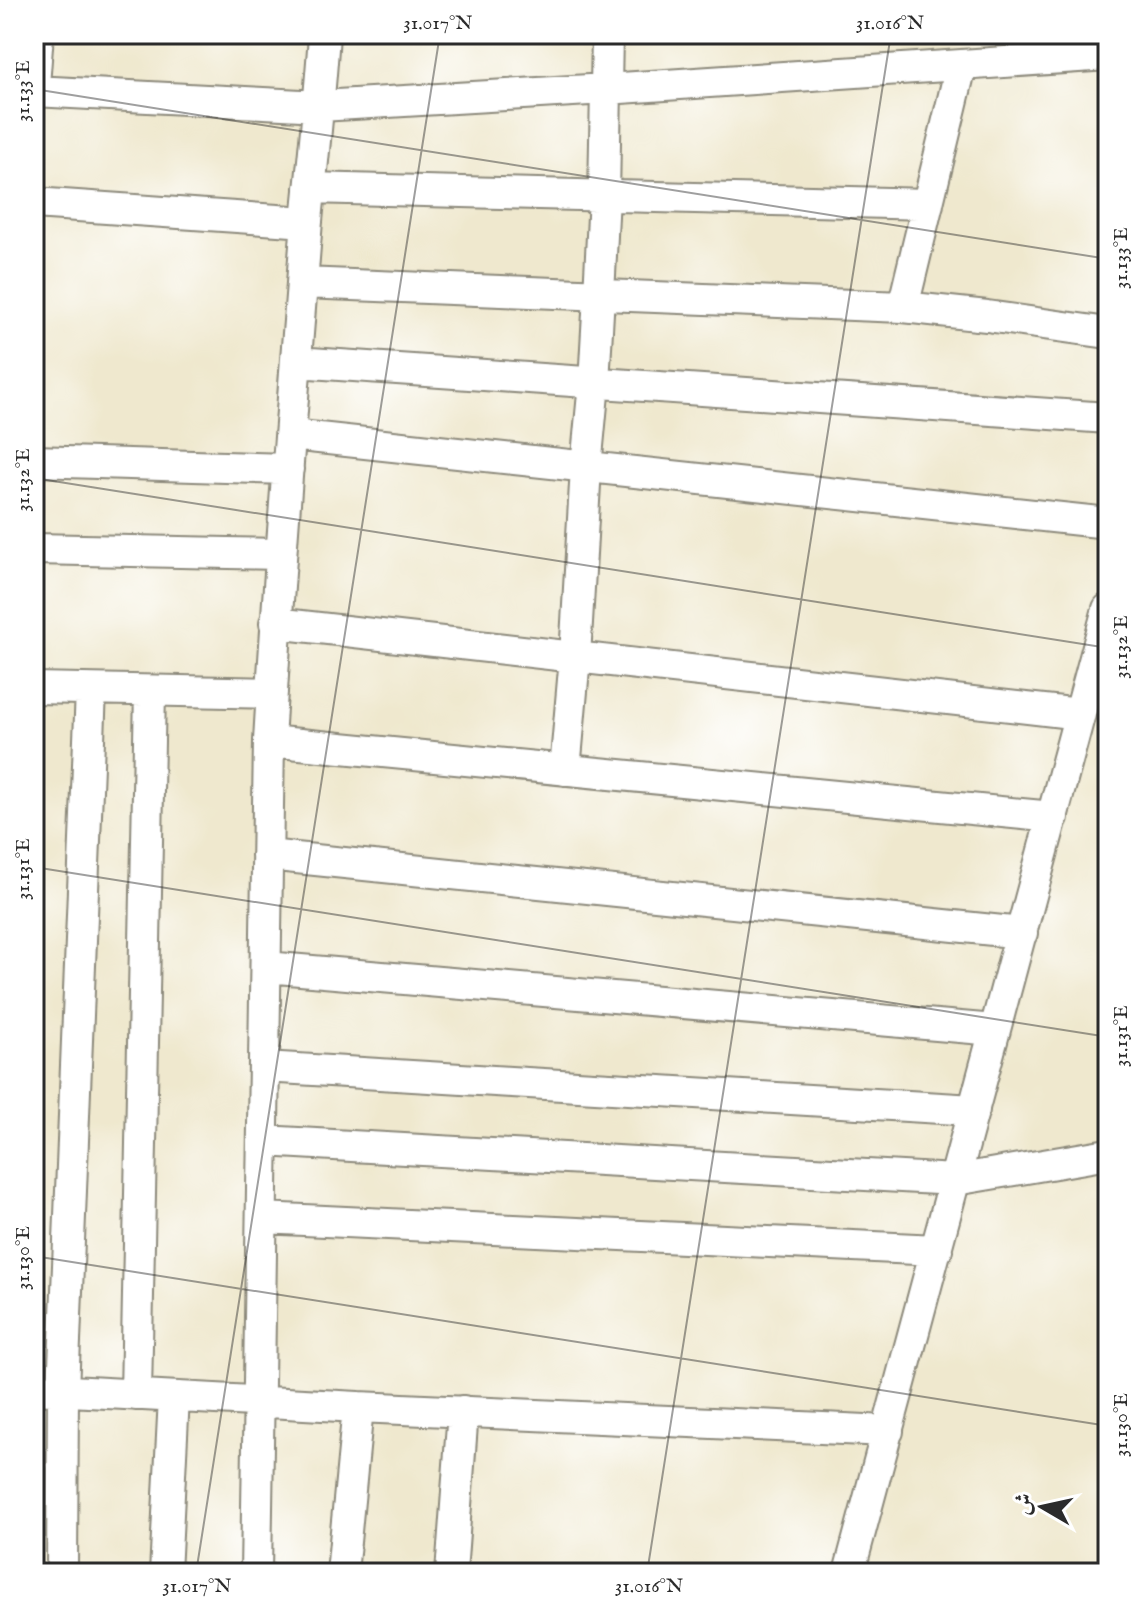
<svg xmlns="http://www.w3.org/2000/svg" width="1142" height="1607" viewBox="0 0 1142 1607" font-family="'IM FELL English',Amiri,serif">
<rect width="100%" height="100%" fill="#fff"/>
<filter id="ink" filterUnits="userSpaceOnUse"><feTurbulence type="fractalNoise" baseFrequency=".0125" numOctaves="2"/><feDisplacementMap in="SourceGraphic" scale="16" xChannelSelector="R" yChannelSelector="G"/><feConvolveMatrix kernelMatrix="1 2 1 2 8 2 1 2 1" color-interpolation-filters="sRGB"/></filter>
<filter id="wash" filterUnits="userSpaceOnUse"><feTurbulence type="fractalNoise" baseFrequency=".006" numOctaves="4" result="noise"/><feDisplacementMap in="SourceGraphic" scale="32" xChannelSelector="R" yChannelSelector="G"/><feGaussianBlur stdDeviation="1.8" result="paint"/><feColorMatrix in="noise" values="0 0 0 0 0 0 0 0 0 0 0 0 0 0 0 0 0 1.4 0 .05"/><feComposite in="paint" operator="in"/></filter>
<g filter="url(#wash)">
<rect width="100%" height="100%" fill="#efe8ce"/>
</g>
<g filter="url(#ink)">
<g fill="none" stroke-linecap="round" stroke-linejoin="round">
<defs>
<path id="minor" d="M 34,85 L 38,34
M 34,91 L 320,106 L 606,89 L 1108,55
M 310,188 L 928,204
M 34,203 L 307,222
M 303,283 L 903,307 L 987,316 L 1108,333
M 903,307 L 961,66
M 296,362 L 1108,418
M 291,435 L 1108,523
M 34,461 L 288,469
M 34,549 L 281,554
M 275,623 L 1080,714
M 34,688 L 272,693
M 269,741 L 1053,817
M 565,770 L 575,657 L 586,467 L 594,383 L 599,295 L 604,196 L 607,34
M 267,855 L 1022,933
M 266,967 L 995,1030
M 264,1067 L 974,1110
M 263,1141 L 955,1180 L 1108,1154
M 262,1218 L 937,1250
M 34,1389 L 358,1407 L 888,1431
M 136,1395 L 150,691
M 62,1573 L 63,1391 L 91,690
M 165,1573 L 174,1397
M 256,1573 L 269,741 C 279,567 293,394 307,221 C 313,159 320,97 324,34
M 342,1573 L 358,1407
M 451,1573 L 463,1411
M 849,1573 L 1108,609"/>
</defs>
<use href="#minor" stroke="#8d8a7c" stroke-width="34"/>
<use href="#minor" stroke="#fff" stroke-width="30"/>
</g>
</g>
<path fill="none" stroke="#2b2b2b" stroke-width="2" stroke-opacity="0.45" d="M 34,89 L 1108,259M 34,478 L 1108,648M 34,867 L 1108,1037M 34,1256 L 1108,1426M 196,1573 L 440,34M 647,1573 L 891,34M 1099,1573 L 1108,1517"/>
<rect width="1142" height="1607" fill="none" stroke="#fff" stroke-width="88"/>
<g transform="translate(1042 1507) rotate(279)" stroke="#ffffff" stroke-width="6" paint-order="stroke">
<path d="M0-6L14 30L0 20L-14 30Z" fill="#2b2b2b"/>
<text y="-12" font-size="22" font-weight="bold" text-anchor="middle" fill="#2b2b2b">ش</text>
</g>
<rect x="44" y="44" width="1054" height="1519" fill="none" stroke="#2b2b2b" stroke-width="3"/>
<g font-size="20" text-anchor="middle" fill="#2b2b2b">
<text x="438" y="29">31.017°N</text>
<text x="890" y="29">31.016°N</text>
<text transform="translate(22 91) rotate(-90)" y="7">31.133°E</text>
<text transform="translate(1120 258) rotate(-90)" y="7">31.133°E</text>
<text transform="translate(22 480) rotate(-90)" y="7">31.132°E</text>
<text transform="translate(1120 647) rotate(-90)" y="7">31.132°E</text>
<text transform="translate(22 869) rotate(-90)" y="7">31.131°E</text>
<text transform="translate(1120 1036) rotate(-90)" y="7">31.131°E</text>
<text transform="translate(22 1258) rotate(-90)" y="7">31.130°E</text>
<text transform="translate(1120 1425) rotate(-90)" y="7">31.130°E</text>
<text x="197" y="1592">31.017°N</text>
<text x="649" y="1592">31.016°N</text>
</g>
</svg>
